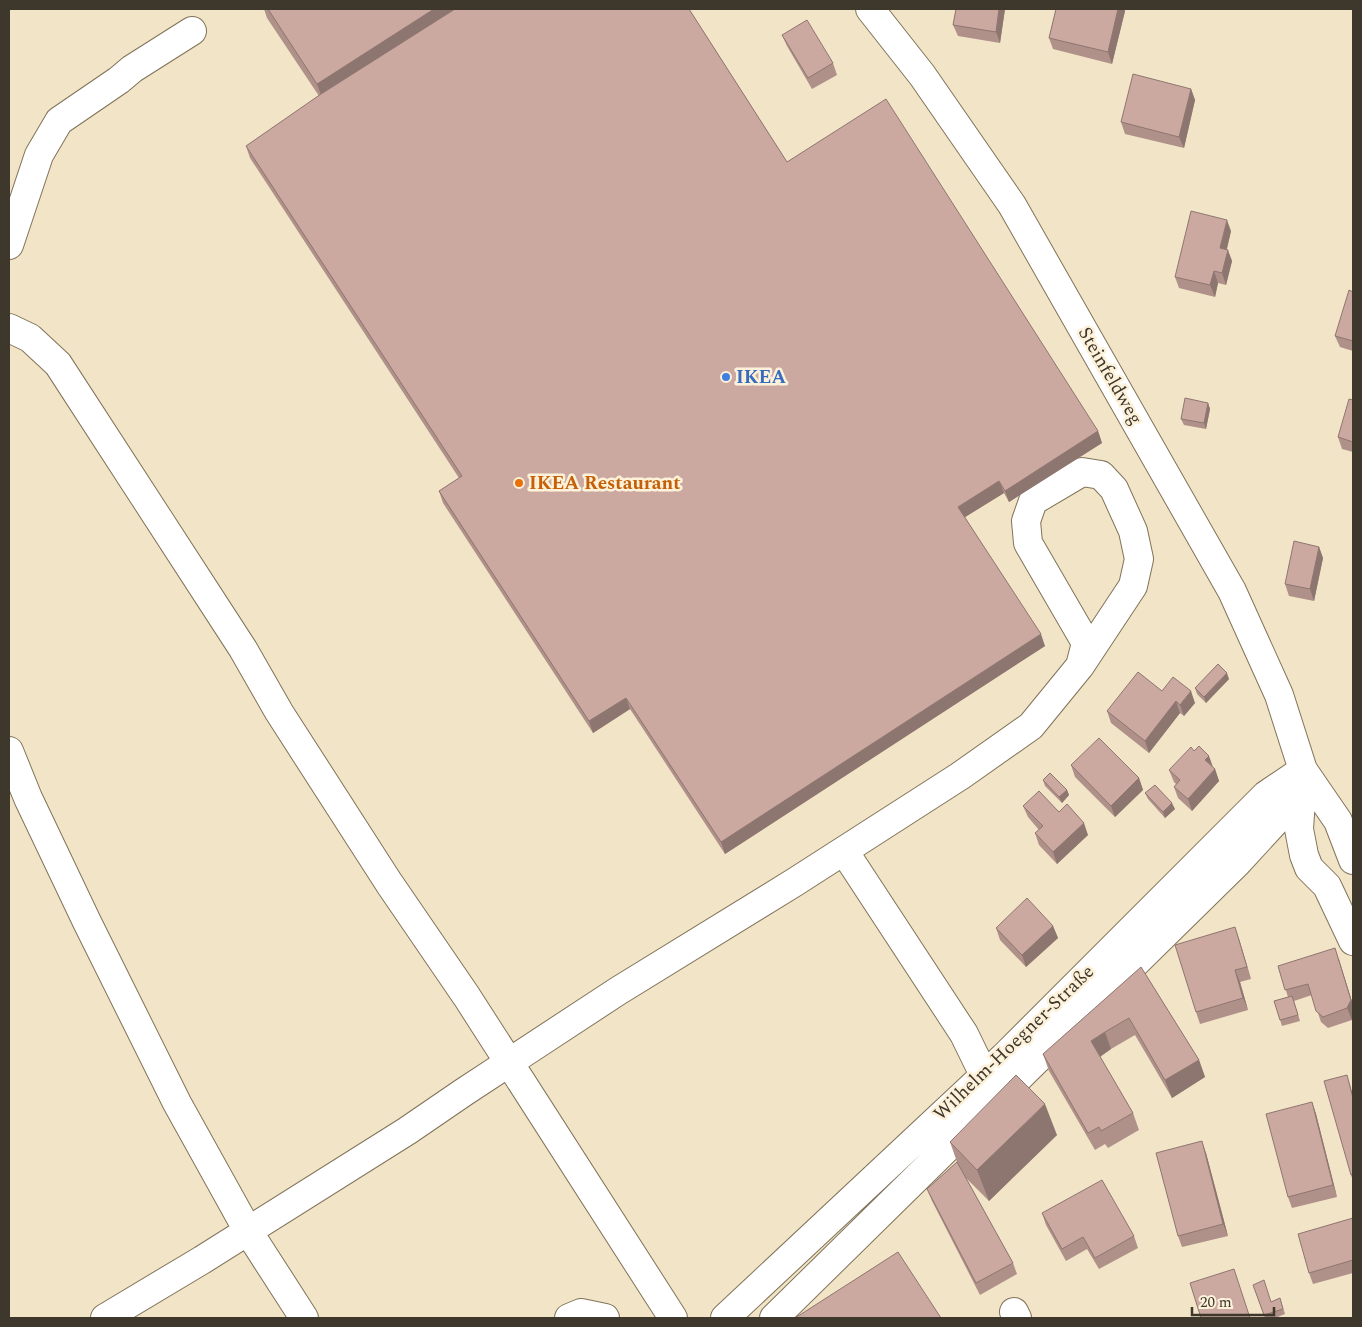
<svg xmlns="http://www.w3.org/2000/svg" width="1362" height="1327" viewBox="0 0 1362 1327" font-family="Spectral,serif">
<rect width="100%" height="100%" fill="#f2e4c7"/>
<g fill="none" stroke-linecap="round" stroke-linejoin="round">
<defs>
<path id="minor" d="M 870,9 L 922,75 L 1012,205 L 1232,591 L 1279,695 L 1303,770 L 1338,821 L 1353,860
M 9,245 L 39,155 L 59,121 L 119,80 L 132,69 L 192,31
M 9,328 L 30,338 L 58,364 L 243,649 L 279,712 L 389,883 L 467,997 L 673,1318
M 9,751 L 28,798 L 87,922 L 177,1103 L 248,1231 L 304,1318
M 1302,786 L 1299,829 L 1304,855 L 1309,868 L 1327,886 L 1353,941
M 844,851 L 964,1034 L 984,1075
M 1014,1312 L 1017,1318
M 105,1318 L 202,1260 L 407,1131 L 464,1092 L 618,991 L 795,882 L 960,776 L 1031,726 L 1080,666 L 1086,643 L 1028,543 L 1026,521 L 1033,501 L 1082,472 L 1101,475 L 1114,489 L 1133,531 L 1139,559 L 1133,586 L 1080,666
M 569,1318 L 581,1313 L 605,1318
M 725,1318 L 1004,1057 L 1266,795 L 1303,770
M 774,1318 L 1237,863 L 1283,813 L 1303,770"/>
</defs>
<use href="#minor" stroke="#807359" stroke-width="30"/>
<use href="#minor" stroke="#fff" stroke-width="28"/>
</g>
<path fill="#af918a" d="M 264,9 L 689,9 L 787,162 L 1098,431 L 1102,443 L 1009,502 L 1004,493 L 965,517 L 1045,646 L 725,854 L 630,709 L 593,733 L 443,503 L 439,491 L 459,478 L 250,158 L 246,146 L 319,96 L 267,18 Z
M 956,9 L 1005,9 L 1000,43 L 958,36 L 953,25 Z
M 1056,9 L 1124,9 L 1125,11 L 1112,64 L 1053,49 L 1049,38 Z
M 782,35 L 833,63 L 837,75 L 812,89 L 787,46 Z
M 1191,89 L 1195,100 L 1184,148 L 1125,134 L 1121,122 Z
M 1231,231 L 1227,249 L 1232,261 L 1226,285 L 1218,283 L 1215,297 L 1179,288 L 1175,277 Z
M 1353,292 L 1353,351 L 1340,347 L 1335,336 Z
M 1353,400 L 1353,452 L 1342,449 L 1338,437 Z
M 1208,403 L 1210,409 L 1206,429 L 1184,425 L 1181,419 Z
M 1319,547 L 1323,558 L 1314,601 L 1289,596 L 1285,584 Z
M 1229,679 L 1206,703 L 1197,694 L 1195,688 Z
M 1162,691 L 1195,703 L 1184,716 L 1180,713 L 1149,753 L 1111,723 L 1107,711 Z
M 1071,765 L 1139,778 L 1143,790 L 1115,817 L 1075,777 Z
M 1213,768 L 1215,769 L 1219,781 L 1192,811 L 1178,798 L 1174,787 L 1176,784 L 1174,782 L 1169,770 Z
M 1043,780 L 1067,790 L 1069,795 L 1062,803 L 1045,786 Z
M 1145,793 L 1175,809 L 1165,818 L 1148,799 Z
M 1023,806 L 1059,812 L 1088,835 L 1057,864 L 1039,845 L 1035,833 L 1039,830 L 1028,817 Z
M 1053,926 L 1058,938 L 1026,967 L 1000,940 L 996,928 Z
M 1239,939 L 1251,979 L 1240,982 L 1248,1010 L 1200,1024 L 1196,1012 Z
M 1339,959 L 1353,1005 L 1353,1017 L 1352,1020 L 1328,1028 L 1321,1022 L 1312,995 L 1294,1001 L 1300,1021 L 1282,1026 L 1274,1001 L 1288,997 L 1278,966 Z
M 1141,967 L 1199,1060 L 1205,1077 L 1172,1098 L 1135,1035 L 1111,1049 L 1100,1057 L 1133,1113 L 1139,1130 L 1108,1148 L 1105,1144 L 1095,1150 L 1049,1071 L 1043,1054 Z
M 1349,1081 L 1353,1096 L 1353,1181 L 1351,1175 Z
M 1312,1102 L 1316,1114 L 1337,1197 L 1292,1208 L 1288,1197 Z
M 1057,1135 L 989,1201 L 966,1178 L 1013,1263 L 1017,1274 L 980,1295 L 932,1201 L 927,1189 L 957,1162 L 950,1142 Z
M 1206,1153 L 1228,1236 L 1182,1247 L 1178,1236 Z
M 1042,1213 L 1134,1236 L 1138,1248 L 1099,1269 L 1087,1249 L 1066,1261 L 1046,1225 Z
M 1353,1218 L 1353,1273 L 1313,1284 L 1309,1273 Z
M 1253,1285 L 1271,1302 L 1280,1298 L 1285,1314 L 1275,1318 L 1265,1318 Z"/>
<path fill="#8e7670" d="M 434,9 L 478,9 L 325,106 L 317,84 Z
M 999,9 L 1005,9 L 1000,43 L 996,32 Z
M 1118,9 L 1124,9 L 1125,11 L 1112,64 L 1108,52 Z
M 1191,89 L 1195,100 L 1184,148 L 1179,137 Z
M 1227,220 L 1231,231 L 1224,260 L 1220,248 Z
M 1228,250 L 1232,261 L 1226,285 L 1222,273 Z
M 1214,271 L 1218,283 L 1215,297 L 1210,285 Z
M 1208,403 L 1210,409 L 1206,429 L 1204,423 Z
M 1098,431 L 1102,443 L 1009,502 L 1005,491 Z
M 999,481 L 1004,493 L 962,519 L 958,507 Z
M 1319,547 L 1323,558 L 1314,601 L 1310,589 Z
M 1041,634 L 1045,646 L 725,854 L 721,842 Z
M 1227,673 L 1229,679 L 1206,703 L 1204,697 Z
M 1191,691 L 1195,703 L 1184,716 L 1180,705 Z
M 626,698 L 630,709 L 593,733 L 589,721 Z
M 1176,701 L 1180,713 L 1149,753 L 1145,741 Z
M 1209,756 L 1213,767 L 1205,760 Z
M 1215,769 L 1219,781 L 1192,811 L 1188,799 Z
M 1139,778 L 1143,790 L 1115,817 L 1111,806 Z
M 1067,790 L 1069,795 L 1062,803 L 1059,797 Z
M 1172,803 L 1175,809 L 1165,818 L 1163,812 Z
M 1084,823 L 1088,835 L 1057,864 L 1053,852 Z
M 1053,926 L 1058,938 L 1026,967 L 1022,955 Z
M 1235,927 L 1239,939 L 1251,979 L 1247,967 Z
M 1335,948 L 1353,1005 L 1353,1017 L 1352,1020 L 1347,1008 Z
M 1235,970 L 1240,982 L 1248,1010 L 1243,998 Z
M 1105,1032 L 1111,1049 L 1098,1058 L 1091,1041 Z
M 1199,1060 L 1205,1077 L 1172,1098 L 1165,1080 Z
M 1312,1102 L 1316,1114 L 1337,1197 L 1333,1185 Z
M 1045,1104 L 1057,1135 L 989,1201 L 977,1170 Z
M 1202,1141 L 1206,1153 L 1228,1236 L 1223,1224 Z"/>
<path fill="#cba9a0" stroke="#8e7670" d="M 268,9 L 434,9 L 317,84 Z
M 455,9 L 689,9 L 787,162 L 886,99 L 1098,431 L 1005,491 L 999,481 L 958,507 L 1041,634 L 721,842 L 626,698 L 589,721 L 439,491 L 462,476 L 246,146 L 321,94 Z
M 956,9 L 999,9 L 996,32 L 953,25 Z
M 1056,9 L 1118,9 L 1108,52 L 1049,38 Z
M 807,20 L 833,63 L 808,78 L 782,35 Z
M 1133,74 L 1191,89 L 1179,137 L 1121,122 Z
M 1191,211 L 1227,220 L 1220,248 L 1228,250 L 1222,273 L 1214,271 L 1210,285 L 1175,277 Z
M 1349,290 L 1353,292 L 1353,341 L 1335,336 Z
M 1185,398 L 1208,403 L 1204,423 L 1181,419 Z
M 1349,399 L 1353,400 L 1353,442 L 1338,437 Z
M 1294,541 L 1319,547 L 1310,589 L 1285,584 Z
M 1218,664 L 1227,673 L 1204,697 L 1195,688 Z
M 1138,672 L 1162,691 L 1173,677 L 1191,691 L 1180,705 L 1176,701 L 1145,741 L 1107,711 Z
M 1099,738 L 1139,778 L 1111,806 L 1071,765 Z
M 1199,746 L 1209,756 L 1205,760 L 1215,769 L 1188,799 L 1174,787 L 1180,780 L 1169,770 L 1191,747 L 1194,751 Z
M 1050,773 L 1067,790 L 1059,797 L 1043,780 Z
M 1155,785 L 1172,803 L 1163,812 L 1145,793 Z
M 1039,791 L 1059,812 L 1067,804 L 1084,823 L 1053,852 L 1035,833 L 1043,826 L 1023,806 Z
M 1027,898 L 1053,926 L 1022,955 L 996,928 Z
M 1235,927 L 1247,967 L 1235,970 L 1243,998 L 1196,1012 L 1175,945 Z
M 1335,948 L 1351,1000 L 1347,1008 L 1323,1017 L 1316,1011 L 1308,984 L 1285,990 L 1278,966 Z
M 1141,967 L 1199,1060 L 1165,1080 L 1129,1018 L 1105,1032 L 1091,1041 L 1133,1113 L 1101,1131 L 1099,1127 L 1088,1133 L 1043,1054 Z
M 1292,996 L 1298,1015 L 1280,1020 L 1274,1001 Z
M 1016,1075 L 1045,1104 L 977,1170 L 950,1142 Z
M 1347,1075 L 1353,1098 L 1353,1174 L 1351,1175 L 1324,1081 Z
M 1312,1102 L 1333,1185 L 1288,1197 L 1266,1114 Z
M 1202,1141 L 1223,1224 L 1178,1236 L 1156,1153 Z
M 957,1162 L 1013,1263 L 976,1283 L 927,1189 Z
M 1102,1180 L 1134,1236 L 1095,1258 L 1083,1237 L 1062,1249 L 1042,1213 Z
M 1353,1218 L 1353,1260 L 1309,1273 L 1298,1234 Z
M 898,1252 L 941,1318 L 795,1318 Z
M 1234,1269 L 1250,1318 L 1201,1318 L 1190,1283 Z
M 1264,1280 L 1271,1302 L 1280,1298 L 1283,1309 L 1264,1315 L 1253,1285 Z"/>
<circle fill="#3f7fe0" stroke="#fdf1da" stroke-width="2" cx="726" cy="377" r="5"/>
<circle fill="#e8710a" stroke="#fdf1da" stroke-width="2" cx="519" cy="483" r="5"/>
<g text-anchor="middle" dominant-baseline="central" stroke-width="5" stroke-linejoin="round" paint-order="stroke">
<g font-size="19" fill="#3e382c" stroke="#fdf1da">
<text transform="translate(1110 376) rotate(60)">Steinfeldweg</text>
<text transform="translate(1014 1043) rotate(-44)">Wilhelm-Hoegner-Straße</text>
</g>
<g font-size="19" font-weight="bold" fill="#366cbe" stroke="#fdf1da" text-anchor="start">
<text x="736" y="377">IKEA</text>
</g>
<g font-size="19" font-weight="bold" fill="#c56008" stroke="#fdf1da" text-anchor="start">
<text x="529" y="483">IKEA Restaurant</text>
</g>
</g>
<rect width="1362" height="1327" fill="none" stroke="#3e382c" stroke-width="20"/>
<path d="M1192 1307v8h82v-8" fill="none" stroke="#3e382c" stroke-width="2.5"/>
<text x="1200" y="1307" font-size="15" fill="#3e382c" stroke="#fdf1da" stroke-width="4" paint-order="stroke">20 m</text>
</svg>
